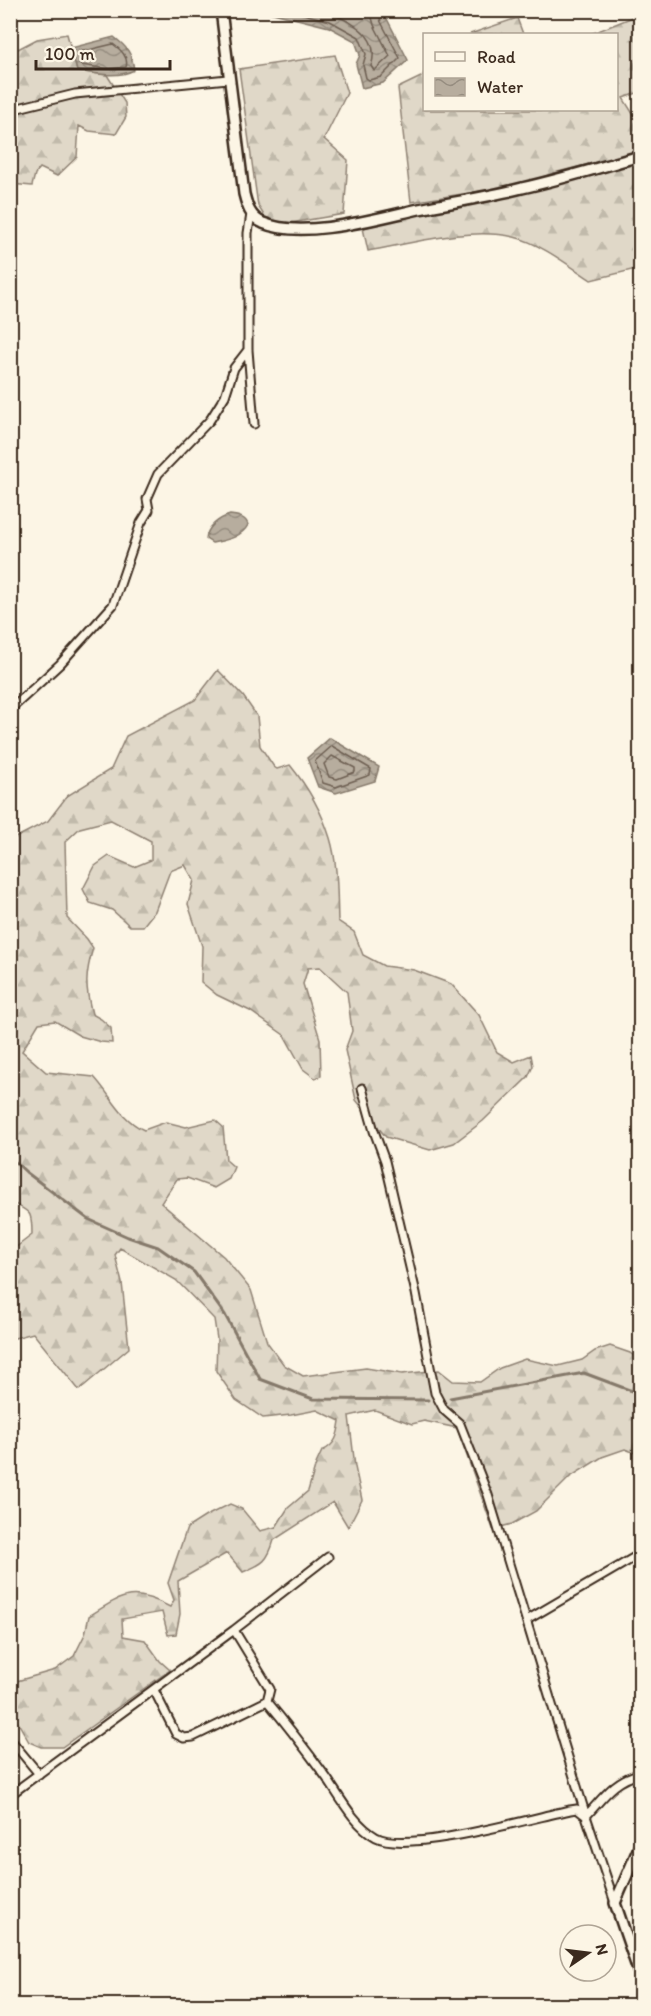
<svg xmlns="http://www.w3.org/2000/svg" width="651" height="2016" viewBox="0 0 651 2016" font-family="Itim,sans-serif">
<defs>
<pattern id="forest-firs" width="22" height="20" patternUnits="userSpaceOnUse" patternTransform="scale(1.5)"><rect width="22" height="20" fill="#e0d8c8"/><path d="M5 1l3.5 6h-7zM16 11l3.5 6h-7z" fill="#c1baab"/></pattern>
<pattern id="water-waves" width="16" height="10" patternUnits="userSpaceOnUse" patternTransform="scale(1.5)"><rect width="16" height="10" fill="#b7ad9e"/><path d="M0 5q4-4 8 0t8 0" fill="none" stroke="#968d80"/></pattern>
</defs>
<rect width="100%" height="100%" fill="#fcf5e5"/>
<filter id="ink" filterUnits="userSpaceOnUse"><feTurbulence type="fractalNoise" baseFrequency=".0167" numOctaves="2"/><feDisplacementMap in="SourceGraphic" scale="12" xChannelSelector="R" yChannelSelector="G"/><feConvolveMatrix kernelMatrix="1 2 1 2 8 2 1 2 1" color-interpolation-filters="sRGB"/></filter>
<g filter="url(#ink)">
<path fill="url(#forest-firs)" stroke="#8e8173" stroke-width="1.5" d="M 640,14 L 640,92 L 623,98 L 640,125 L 640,151 L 554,173 L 520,185 L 411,202 L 398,88 L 423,76 L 424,72 L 424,110 L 616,110 L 616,34 L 591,34 Z
M 517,18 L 523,34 L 470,34 Z
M 67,34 L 77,71 L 107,75 L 125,103 L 126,117 L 116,134 L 89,131 L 79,126 L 77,157 L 57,176 L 40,168 L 35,174 L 32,186 L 11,184 L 10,70 L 14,51 L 37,39 Z
M 335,55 L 347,93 L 324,139 L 348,160 L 344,214 L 284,224 L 265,217 L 258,206 L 239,69 Z
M 640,161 L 640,268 L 591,280 C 570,266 538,242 514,237 C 470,227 413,243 368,251 L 363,228 L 420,213 L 539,188 Z
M 218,670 L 243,696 L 257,716 L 260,746 L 274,767 L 277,769 L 290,765 C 307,786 322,812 330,838 C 338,864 337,894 338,921 L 354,932 L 363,955 L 384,966 L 414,970 L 451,984 L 479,1015 L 497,1052 L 514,1062 L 531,1055 L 533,1066 L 528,1077 L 483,1121 L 454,1143 L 430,1150 L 386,1137 L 356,1100 L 345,1050 L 352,1031 L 347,992 L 320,967 L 308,968 L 303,984 L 320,1039 L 321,1076 L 315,1078 L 303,1069 L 284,1035 L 250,1011 L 217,995 L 201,982 L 202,946 L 188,904 L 194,880 L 185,865 L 170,871 L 155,911 L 143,926 L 130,926 L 112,910 L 90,903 L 83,889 L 95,866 L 109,856 L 134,867 L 151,860 L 151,841 L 111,820 L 80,828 L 65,842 L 67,918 L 87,939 L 93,948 C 85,975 85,987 92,1014 L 101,1019 L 111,1028 L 112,1043 L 101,1042 L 80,1036 L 55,1021 L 39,1023 L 22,1051 L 46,1072 L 94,1077 C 111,1095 120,1119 144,1130 L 166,1122 L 186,1127 L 215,1120 L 223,1127 L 226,1160 L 234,1167 L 229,1179 L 214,1188 L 187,1178 L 177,1179 L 161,1203 L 224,1257 L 251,1290 L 267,1342 L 284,1365 L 303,1376 L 366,1368 L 402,1374 L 439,1370 L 453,1381 L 480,1382 L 500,1368 L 525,1359 L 558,1366 L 582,1360 L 595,1351 L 610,1346 L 630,1353 L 640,1361 L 640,1455 L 625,1449 L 602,1457 L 570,1477 L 536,1511 L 512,1524 L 493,1529 L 457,1428 L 424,1421 L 412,1424 L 375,1410 L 349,1416 L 355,1467 L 362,1500 L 348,1527 L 333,1502 L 274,1540 C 268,1561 263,1564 243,1572 L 227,1553 L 178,1581 L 180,1614 L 176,1634 L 168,1635 L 162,1612 L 122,1619 L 123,1636 L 145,1640 L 160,1661 L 170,1670 L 62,1747 L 41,1747 L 29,1742 L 11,1710 L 11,1690 L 17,1681 L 55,1670 L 74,1656 L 85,1634 L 89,1616 C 123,1595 132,1587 170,1607 L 174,1600 L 168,1583 L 187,1528 L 206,1516 L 230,1504 L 242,1509 L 260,1531 L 276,1527 L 288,1508 L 308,1491 L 316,1464 L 322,1451 C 336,1445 338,1435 340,1421 L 317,1410 L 291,1415 L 263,1418 L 236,1400 L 216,1371 L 217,1339 L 214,1319 L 176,1280 L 120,1248 L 115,1255 L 122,1283 L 129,1348 L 79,1390 L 33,1333 L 11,1339 L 11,1251 L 32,1235 C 32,1209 30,1213 11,1202 L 11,840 L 48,821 L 67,796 L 111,769 L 126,736 L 195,700 Z"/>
<path fill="url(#water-waves)" stroke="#85796b" stroke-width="1.5" d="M 265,11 L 383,11 L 408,60 L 383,83 L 362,88 L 356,64 L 360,55 L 355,41 L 329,27 Z
M 114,37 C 127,47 132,53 134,70 C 117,79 95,73 77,71 L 71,48 Z
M 230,515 C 238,516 246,517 248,525 C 241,538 226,540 212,543 L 206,539 C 207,527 219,518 230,515 Z
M 330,738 L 379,767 L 375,781 L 336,793 L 318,787 L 307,758 Z"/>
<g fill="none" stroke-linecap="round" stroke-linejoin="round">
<path stroke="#6d5e51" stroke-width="1.5" d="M 288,10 L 330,21 L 359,37 L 366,54 L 363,65 L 366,78 L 369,80 L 381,77 L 400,58 L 381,22 L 378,10
M 319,10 C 344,17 383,33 371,66 L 374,71 L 390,56 L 374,25 L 370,10
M 113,44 C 121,50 129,57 126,67 L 108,69 L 81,65 L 79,54 L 80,52 Z
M 332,746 L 371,769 L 370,775 L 336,787 L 323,783 L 315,761 Z
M 332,756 L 355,768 L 355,772 L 337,779 L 329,777 L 324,764 Z"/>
<path stroke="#85796b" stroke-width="3" d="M 10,1157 L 26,1172 L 88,1219 L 128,1237 L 158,1247 L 194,1272 L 225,1315 L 260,1379 L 313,1399 L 428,1400
M 450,1398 L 584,1373 L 640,1394"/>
<defs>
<path id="street" d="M 10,110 L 75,94 L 228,79
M 251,214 L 248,233 L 248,350 L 254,424
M 10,710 L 60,664 L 113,605 L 141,523 L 149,510 L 147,499 L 158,474 L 210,420 L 225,396 L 234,368 L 248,350
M 362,1088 L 374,1131 L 385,1161 L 416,1293 L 435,1393 L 444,1410 L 460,1424 L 488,1495 L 586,1816 L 615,1903
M 527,1620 L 640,1554
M 234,1630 L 270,1689 L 267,1701
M 154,1690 L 176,1734 L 184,1738 L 193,1737 L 267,1701 C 288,1726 307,1751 326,1777 C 340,1797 354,1825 376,1837 C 407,1854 532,1818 570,1810 L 577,1809 L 586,1816 C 603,1798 615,1779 640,1774
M 10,1739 L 39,1774
M 10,1795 L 234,1630 L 328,1557
M 629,1942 L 640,1939"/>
<path id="secondary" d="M 221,10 L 244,194 C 247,206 250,217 263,223 C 303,240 378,218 419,209 C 453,202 488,197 522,188 C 562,179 601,167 640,156
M 640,1845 L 615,1903 L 640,1976"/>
</defs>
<use href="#street" stroke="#3b2a1e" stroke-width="11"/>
<use href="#secondary" stroke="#3b2a1e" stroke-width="14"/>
<use href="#street" stroke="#fcf5e5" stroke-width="7"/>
<use href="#secondary" stroke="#fcf5e5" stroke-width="9"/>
</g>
</g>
<rect width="651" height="2016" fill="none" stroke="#fcf5e5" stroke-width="36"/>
<rect x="18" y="18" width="615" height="1980" fill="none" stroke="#3b2a1e" stroke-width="2" filter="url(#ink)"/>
<rect x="423" y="33" width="195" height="78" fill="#fcf5e5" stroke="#afa495" stroke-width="1.5"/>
<rect x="435" y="52" width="30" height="9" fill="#fcf5e5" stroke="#afa495" stroke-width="1.5"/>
<text x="477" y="63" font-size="18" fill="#3b2a1e">Road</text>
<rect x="435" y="78" width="30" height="18" fill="url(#water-waves)" stroke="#afa495" stroke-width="1.5"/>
<text x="477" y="93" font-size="18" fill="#3b2a1e">Water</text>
<g transform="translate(588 1953) rotate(76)"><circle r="28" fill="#fcf5e5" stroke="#afa495" stroke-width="1.5"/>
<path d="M0-4.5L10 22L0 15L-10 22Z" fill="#3b2a1e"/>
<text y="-9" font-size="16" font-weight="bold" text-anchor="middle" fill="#3b2a1e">N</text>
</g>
<path d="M36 60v9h134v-9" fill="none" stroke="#3b2a1e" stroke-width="3"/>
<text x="45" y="60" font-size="18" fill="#3b2a1e" stroke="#fcf5e5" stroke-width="4.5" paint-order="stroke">100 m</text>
</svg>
